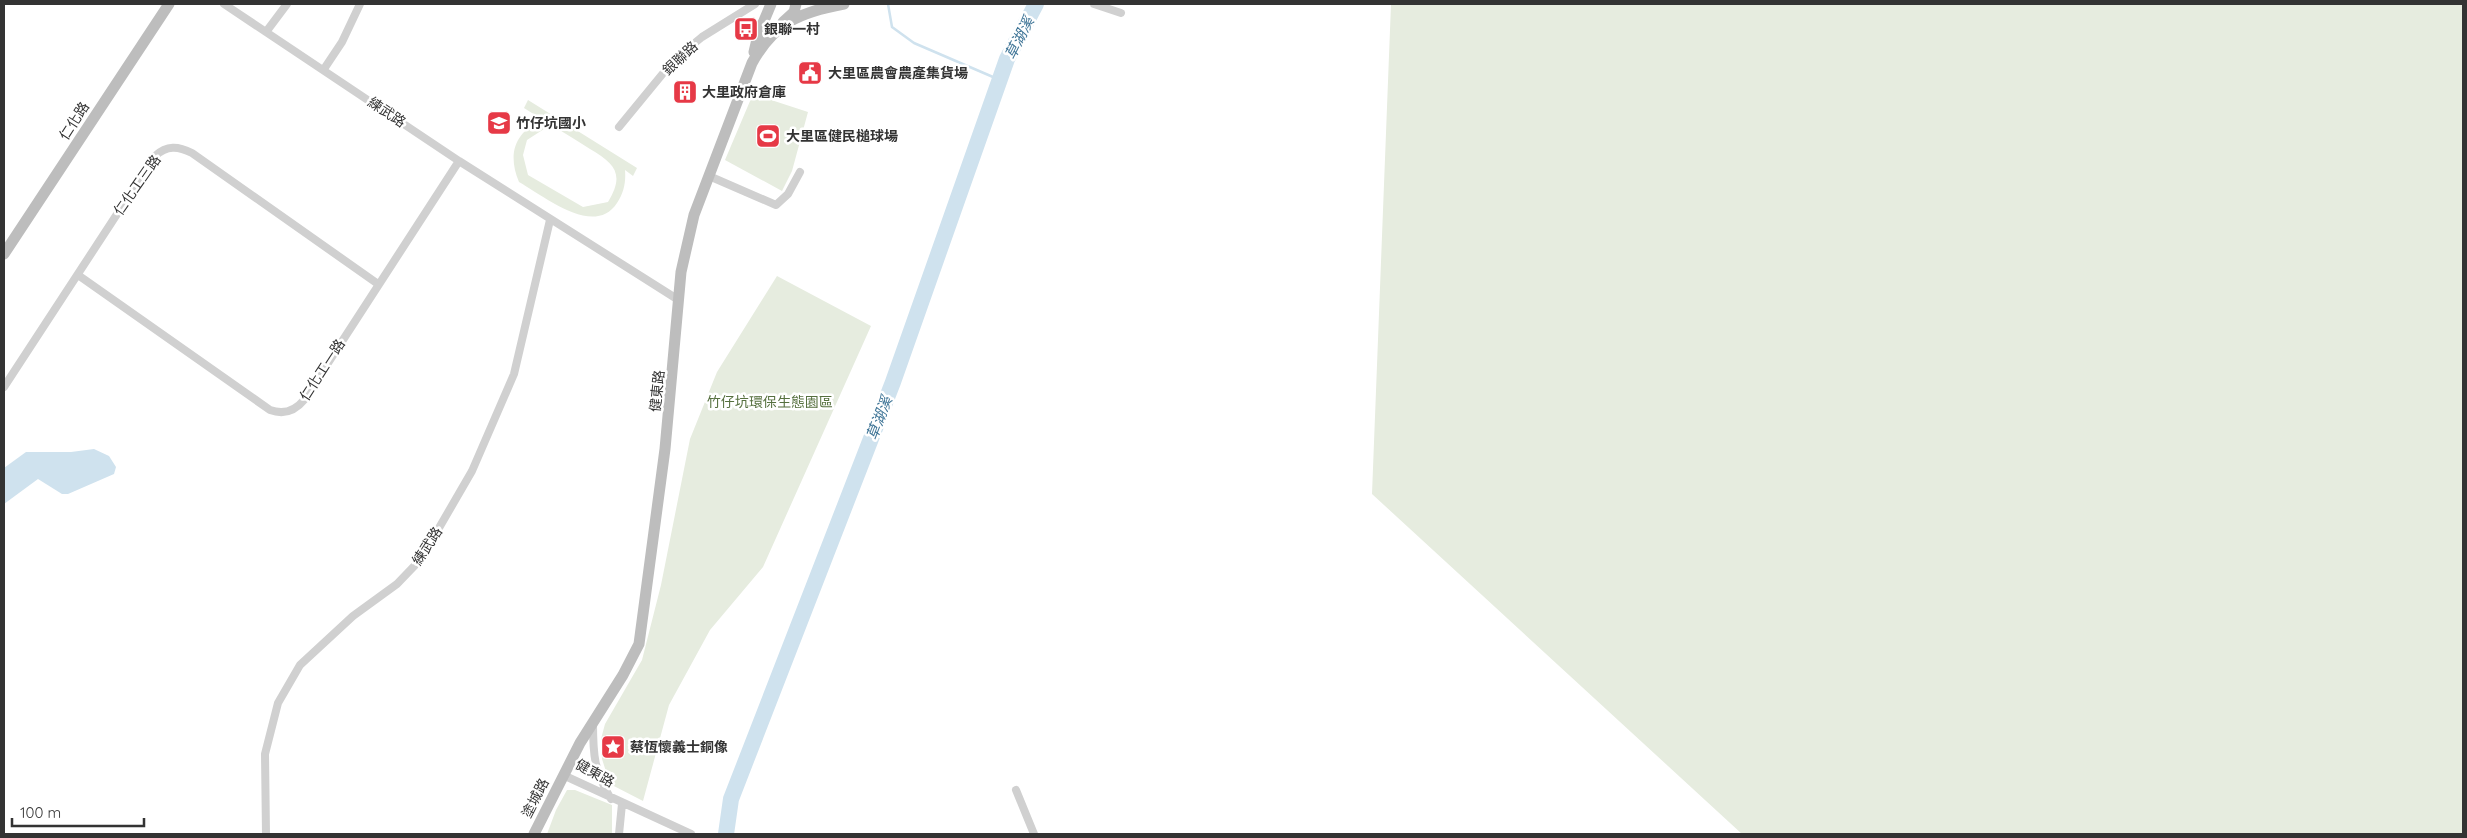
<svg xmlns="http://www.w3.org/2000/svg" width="2467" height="838" viewBox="0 0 2467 838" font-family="Quicksand,'Noto Sans TC',sans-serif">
<rect width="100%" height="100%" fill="#fff"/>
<path fill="#e6ecdf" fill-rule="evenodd" d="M 1391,4 L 2463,4 L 2463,834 L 1742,834 L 1372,494 Z
M 753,94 L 808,112 L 792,171 L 782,191 L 725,160 Z
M 528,100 L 637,168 L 633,176 L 625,170 C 626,182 624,193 617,203 C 594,238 544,196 519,182 C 507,154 515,131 543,120 L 524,108 ZM 556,128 C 568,135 579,142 590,149 C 615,164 625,174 608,202 L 583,207 L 528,175 L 523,155 L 527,140 L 544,129 Z
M 777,276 L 871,326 L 763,567 L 710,630 L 669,705 L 643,801 L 610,784 L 602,759 L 601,739 L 605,724 L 642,660 L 661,585 L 690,439 L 717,372 Z
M 567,790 L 575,790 L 612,805 L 612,834 L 547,834 L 556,810 Z"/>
<path fill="#cfe2ee" d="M 94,449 L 109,456 L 116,467 L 114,474 L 68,494 L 62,494 L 38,479 L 4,504 L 4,468 L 26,452 L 71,452 Z"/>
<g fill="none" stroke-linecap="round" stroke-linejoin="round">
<path stroke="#cfe2ee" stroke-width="2.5" d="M 888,4 L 892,27 L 914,43 L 1000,80"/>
<path stroke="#cfe2ee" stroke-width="16" d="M 726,834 L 731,799 L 893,382 L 1007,59 L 1036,4"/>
<path stroke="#d0d0d0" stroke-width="8" d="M 224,4 L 459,161 L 677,299
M 1094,4 L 1121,13
M 266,32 L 287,4
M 324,69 L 342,42 L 360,4
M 619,127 L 674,60 L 702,37 L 755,4
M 709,176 L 776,205 L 788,194 L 800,172
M 78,275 L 270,410 C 284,415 295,411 304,400 L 459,161
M 4,387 L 155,156 C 167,145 178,146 192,153 L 378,284
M 593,723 C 593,755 594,771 611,799
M 563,775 L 691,834
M 1016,790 L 1034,834
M 266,834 L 265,754 L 278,703 L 300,665 L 353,616 L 397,584 L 421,559 L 472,471 L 514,374 L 550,220
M 619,834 L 622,804"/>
<path stroke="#bdbdbd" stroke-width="11" d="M 783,22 L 794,12 L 796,4
M 754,52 L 758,35 L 771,4
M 4,254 L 169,4
M 534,834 L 580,743 L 623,675 L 639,644 L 665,449 L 681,272 L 694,215 L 752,63 C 774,23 800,12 844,4"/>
</g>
<defs>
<symbol id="bus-square" viewBox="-11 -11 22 22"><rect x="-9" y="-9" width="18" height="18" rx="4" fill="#e63946" stroke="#fff"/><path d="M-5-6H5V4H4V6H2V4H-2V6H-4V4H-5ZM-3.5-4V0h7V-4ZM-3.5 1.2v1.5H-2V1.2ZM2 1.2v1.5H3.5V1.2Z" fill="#fff"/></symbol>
<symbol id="civic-square" viewBox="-11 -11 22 22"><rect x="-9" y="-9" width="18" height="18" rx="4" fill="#e63946" stroke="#fff"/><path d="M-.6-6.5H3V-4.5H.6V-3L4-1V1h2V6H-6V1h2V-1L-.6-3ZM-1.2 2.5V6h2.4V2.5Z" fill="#fff"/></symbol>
<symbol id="building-square" viewBox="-11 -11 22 22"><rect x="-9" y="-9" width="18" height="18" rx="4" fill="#e63946" stroke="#fff"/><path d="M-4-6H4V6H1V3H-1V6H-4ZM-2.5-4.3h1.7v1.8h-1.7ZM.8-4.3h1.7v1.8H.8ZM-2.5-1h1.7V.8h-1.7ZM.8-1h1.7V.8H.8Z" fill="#fff"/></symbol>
<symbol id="school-square" viewBox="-11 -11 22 22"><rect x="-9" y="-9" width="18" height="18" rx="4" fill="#e63946" stroke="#fff"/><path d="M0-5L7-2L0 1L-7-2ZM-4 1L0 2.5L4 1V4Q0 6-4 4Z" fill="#fff"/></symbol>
<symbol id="stadium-square" viewBox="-11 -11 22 22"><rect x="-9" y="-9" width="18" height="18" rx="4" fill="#e63946" stroke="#fff"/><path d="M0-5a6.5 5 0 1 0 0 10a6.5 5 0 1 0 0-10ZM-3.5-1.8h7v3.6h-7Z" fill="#fff"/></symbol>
<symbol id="sight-square" viewBox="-11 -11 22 22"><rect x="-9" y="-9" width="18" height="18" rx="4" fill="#e63946" stroke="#fff"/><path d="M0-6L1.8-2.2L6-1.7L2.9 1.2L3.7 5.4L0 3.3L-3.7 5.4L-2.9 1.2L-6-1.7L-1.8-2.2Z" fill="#fff"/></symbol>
</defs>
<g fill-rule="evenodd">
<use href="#bus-square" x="732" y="15" width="28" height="28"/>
<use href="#civic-square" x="796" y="59" width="28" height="28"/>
<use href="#building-square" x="671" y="78" width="28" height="28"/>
<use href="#school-square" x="485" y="109" width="28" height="28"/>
<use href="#stadium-square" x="754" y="122" width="28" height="28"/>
<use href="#sight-square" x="599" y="733" width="28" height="28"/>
</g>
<g text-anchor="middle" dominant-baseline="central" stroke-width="5" stroke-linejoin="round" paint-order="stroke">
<g font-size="14" font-weight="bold" fill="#333" stroke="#fff" text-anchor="start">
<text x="764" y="29">銀聯一村</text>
<text x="828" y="73">大里區農會農產集貨場</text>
<text x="702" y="92">大里政府倉庫</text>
<text x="516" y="123">竹仔坑國小</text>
<text x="786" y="136">大里區健民槌球場</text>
<text x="630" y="747">蔡恆懷義士銅像</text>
</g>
<g font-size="14" fill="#333" stroke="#fff">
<text transform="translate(680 58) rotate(-43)">銀聯路</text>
<text transform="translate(387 112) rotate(34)">練武路</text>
<text transform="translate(74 121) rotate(-57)">仁化路</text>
<text transform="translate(137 185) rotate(-55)">仁化工三路</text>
<text transform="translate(322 370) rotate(-57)">仁化工一路</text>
<text transform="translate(657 391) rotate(-84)">健東路</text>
<text transform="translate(427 546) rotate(-57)">練武路</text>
<text transform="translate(595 773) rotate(29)">健東路</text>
<text transform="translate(535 798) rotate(-63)">塗城路</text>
</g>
<g font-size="14" fill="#56703f" stroke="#fff">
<text x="770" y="402">竹仔坑環保生態園區</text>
</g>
<g font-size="15" font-style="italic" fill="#3f7597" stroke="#fff">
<text transform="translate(1019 38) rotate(-63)">草湖溪</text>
<text transform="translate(879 418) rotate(-69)">草湖溪</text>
</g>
</g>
<rect width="2467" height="838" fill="none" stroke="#333333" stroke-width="10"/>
<path d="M12 818v8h132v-8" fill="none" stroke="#333333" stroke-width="2.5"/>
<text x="20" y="818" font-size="15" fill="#333333" stroke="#ffffff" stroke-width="4" paint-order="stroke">100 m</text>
</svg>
